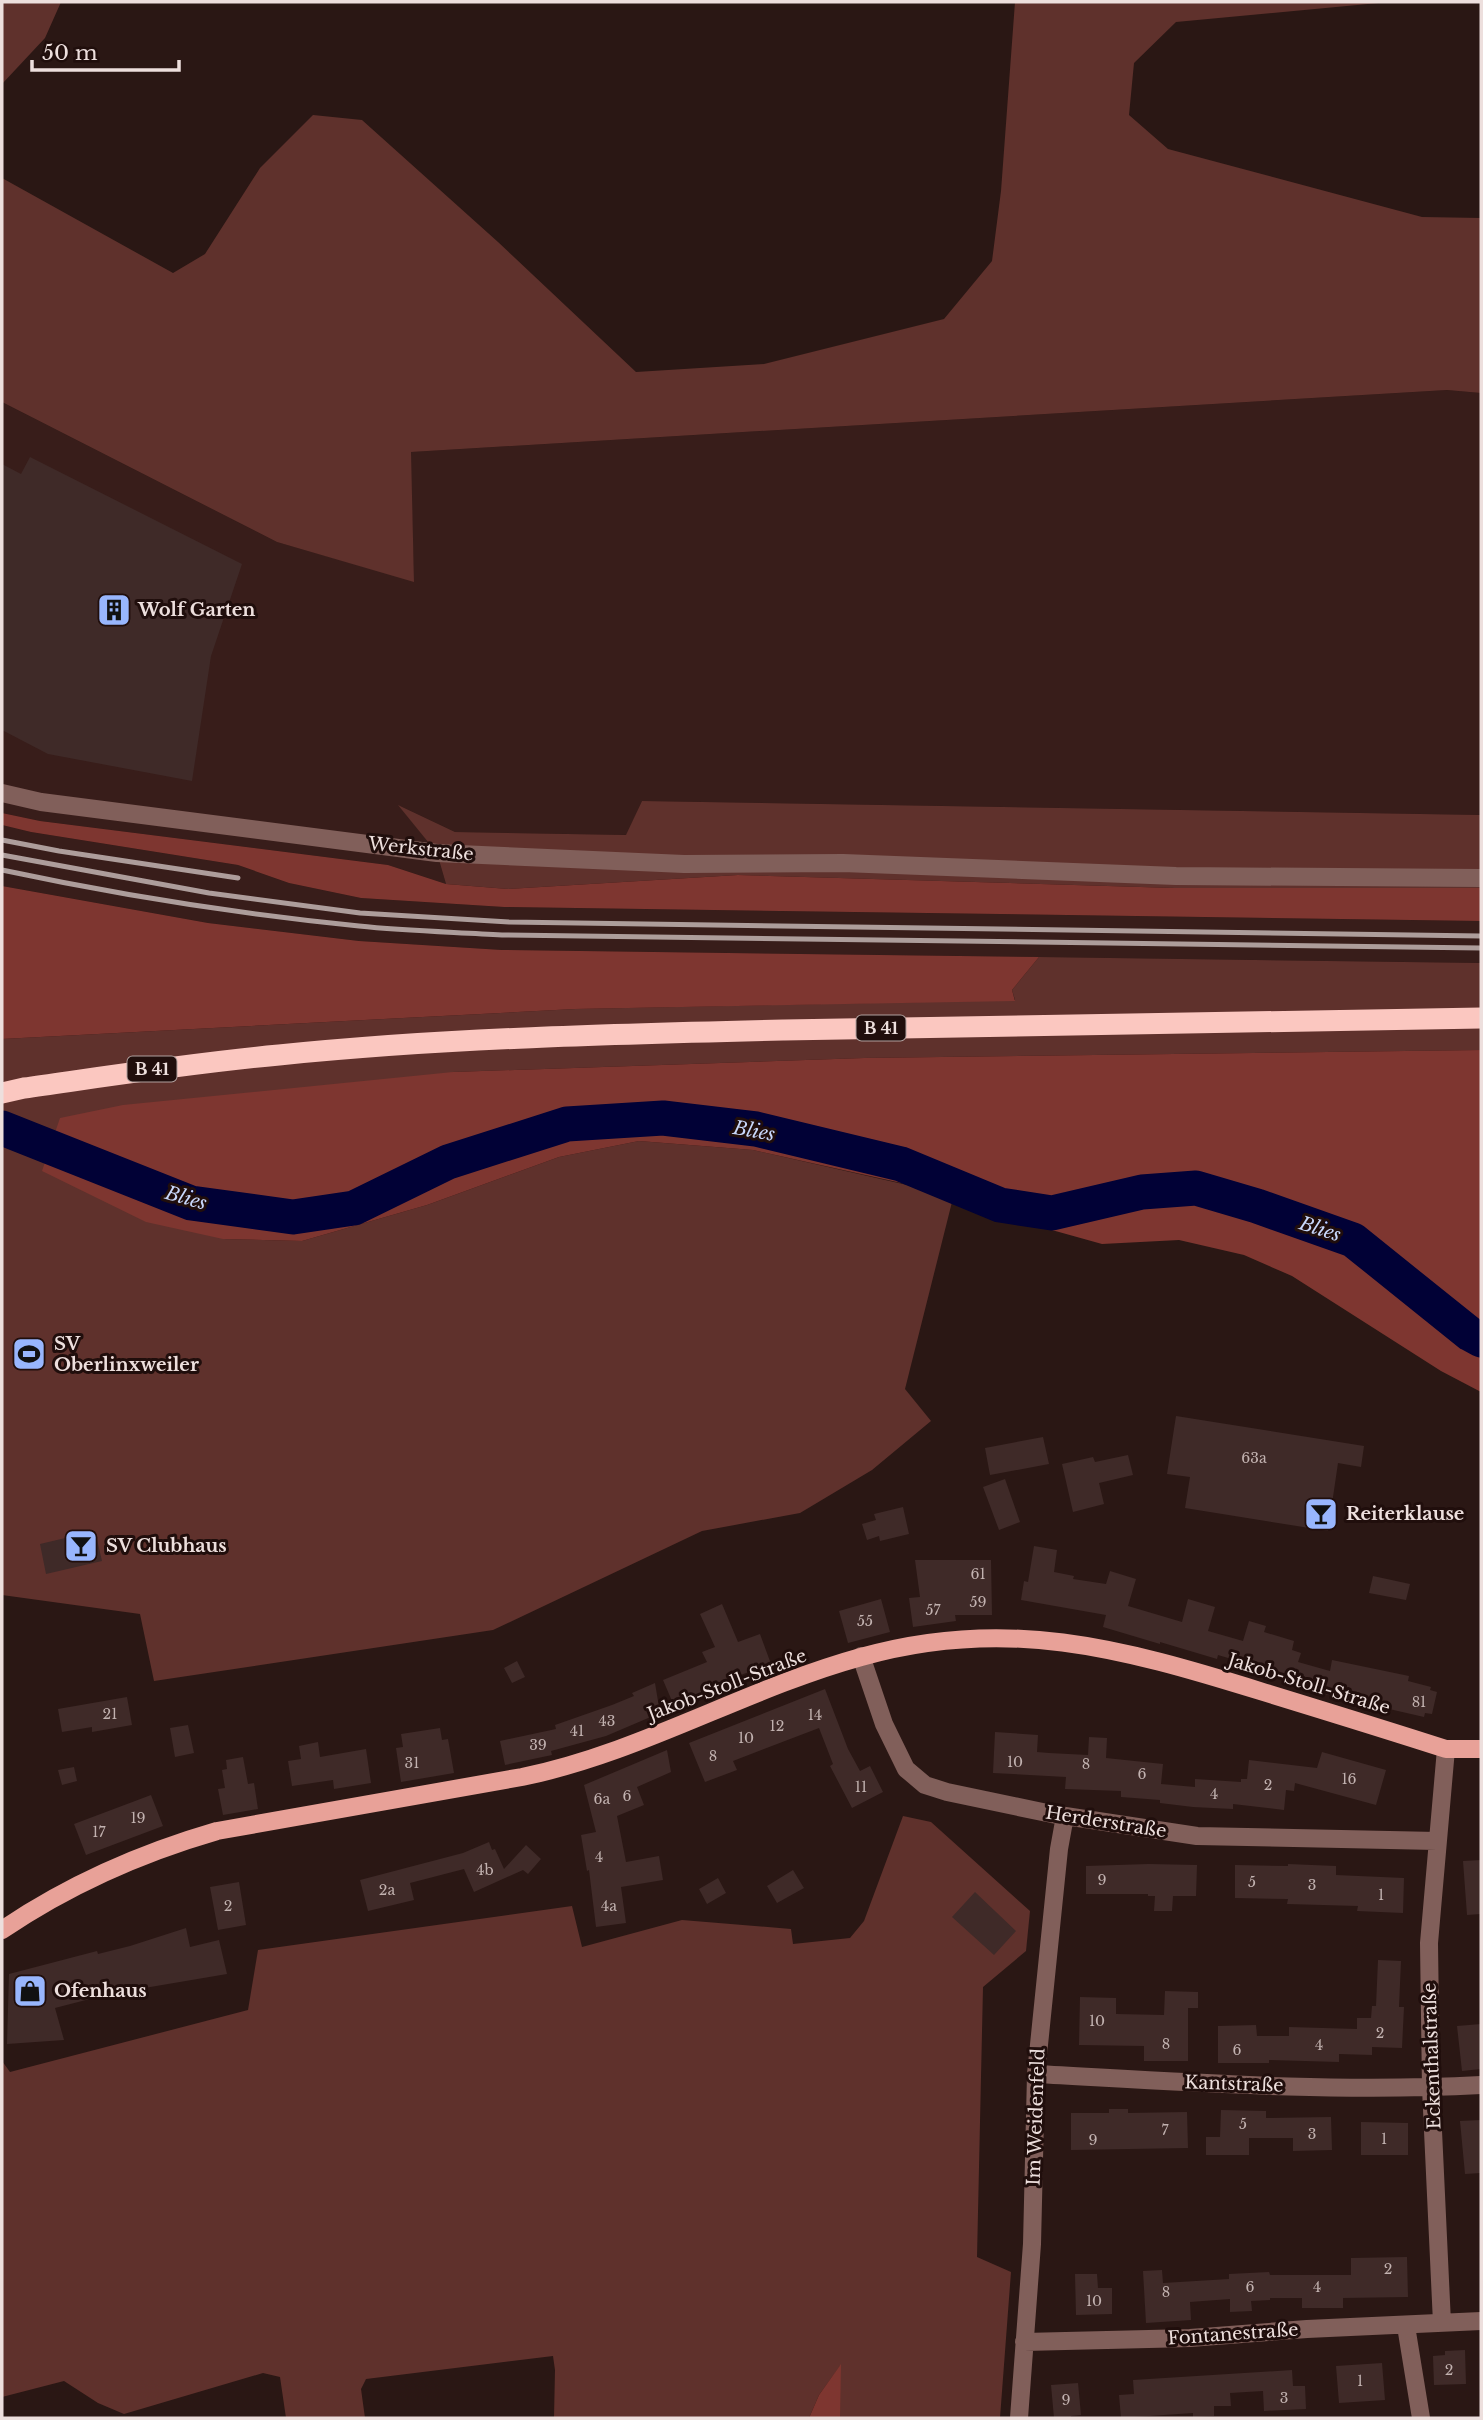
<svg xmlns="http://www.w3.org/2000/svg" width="1483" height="2420" viewBox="0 0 1483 2420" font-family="'Libre Baskerville',serif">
<rect width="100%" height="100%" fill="#2a1714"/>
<path fill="#381d1a" d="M 1447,390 L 1481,393 L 1481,815 L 642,801 L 627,835 L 455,832 L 400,806 L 437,853 L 446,884 L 388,865 L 40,821 L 2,813 L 2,402 L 277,542 L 414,581 L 410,452 Z
M 2,825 L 31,832 L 238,865 L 289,883 L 361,898 L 504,907 L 1481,921 L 1481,963 L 502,950 L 359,941 L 208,923 L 2,886 Z"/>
<path fill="#5f312c" d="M 2,2 L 61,2 L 45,38 L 2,84 Z
M 1015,2 L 1389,2 L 1176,22 L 1134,63 L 1129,115 L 1168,149 L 1422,217 L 1481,218 L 1481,393 L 1447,390 L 411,452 L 414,582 L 277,542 L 2,402 L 2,178 L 173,273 L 205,254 L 260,168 L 313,115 L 362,120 L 498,242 L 636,372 L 764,364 L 944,319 L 992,261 L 1001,191 Z
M 642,801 L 1481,815 L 1481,888 L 1174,888 L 738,875 L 508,889 L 446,884 L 437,853 L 398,805 L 455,832 L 626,835 Z
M 1039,957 L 1481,963 L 1481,1050 L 864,1058 L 453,1072 L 223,1239 L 302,1241 L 427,1205 L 559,1157 L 639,1141 L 753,1150 L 916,1187 L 952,1202 L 905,1389 L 931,1421 L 872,1470 L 800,1513 L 702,1531 L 493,1630 L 154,1681 L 140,1614 L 2,1595 L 2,1039 L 575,1009 L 1015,1000 L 1012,990 Z
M 903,1816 L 931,1822 L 1030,1911 L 1026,1951 L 983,1987 L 977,2257 L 1011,2272 L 1000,2418 L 840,2418 L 840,2366 L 819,2395 L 809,2418 L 554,2418 L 555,2370 L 553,2356 L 366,2379 L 361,2389 L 365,2418 L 286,2418 L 280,2377 L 263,2373 L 124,2414 L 98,2403 L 64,2381 L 2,2397 L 2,2061 L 10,2072 L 248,2010 L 258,1950 L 572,1906 L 582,1947 L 682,1920 L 791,1929 L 793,1944 L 850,1938 L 864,1921 Z"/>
<path fill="#7e3630" d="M 2,813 L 40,821 L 388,865 L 446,884 L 508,889 L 738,875 L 1174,888 L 1481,888 L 1481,921 L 504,907 L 361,898 L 289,883 L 238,865 L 31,832 L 2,825 Z
M 2,886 L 208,923 L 359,941 L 502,950 L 1039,957 L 1012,990 L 1015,1001 L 575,1009 L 2,1039 Z
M 1481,1050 L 1481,1392 L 1441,1371 L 1292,1276 L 1244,1255 L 1179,1240 L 1102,1244 L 952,1202 L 915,1186 L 753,1150 L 639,1141 L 559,1157 L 427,1205 L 302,1241 L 223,1239 L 146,1222 L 42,1171 L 60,1118 L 123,1105 L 453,1072 L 864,1058 Z
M 841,2364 L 840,2418 L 809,2418 L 819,2395 Z"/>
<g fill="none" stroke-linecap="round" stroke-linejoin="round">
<path stroke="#010136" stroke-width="35" d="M 2,1128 L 191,1203 L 293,1217 L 354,1208 L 448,1162 L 567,1124 L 663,1118 L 756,1129 L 901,1164 L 1000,1205 L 1052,1213 L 1142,1192 L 1196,1188 L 1257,1206 L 1353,1240 L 1470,1334 L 1481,1340"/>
</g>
<path fill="#3f2a28" d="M 30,457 L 242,564 L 211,656 L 192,781 L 48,754 L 2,730 L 2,464 L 21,474 Z
M 1176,1416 L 1364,1446 L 1361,1467 L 1338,1463 L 1328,1531 L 1185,1508 L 1190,1477 L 1167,1474 Z
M 1043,1437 L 1049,1464 L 990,1475 L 985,1448 Z
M 1128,1455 L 1133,1475 L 1099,1483 L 1104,1504 L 1073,1512 L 1062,1464 L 1093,1457 L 1095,1462 Z
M 1005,1479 L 1020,1522 L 999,1530 L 983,1487 Z
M 903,1507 L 909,1534 L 880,1541 L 879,1536 L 867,1540 L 862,1524 L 876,1520 L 874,1514 Z
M 95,1531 L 102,1561 L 46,1574 L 40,1544 Z
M 1034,1546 L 1057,1550 L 1054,1572 L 1074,1576 L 1073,1579 L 1106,1584 L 1110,1571 L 1136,1579 L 1128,1606 L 1182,1622 L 1188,1599 L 1215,1607 L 1208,1631 L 1243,1641 L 1249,1621 L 1266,1626 L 1264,1632 L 1294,1641 L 1292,1650 L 1301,1653 L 1298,1662 L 1330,1671 L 1332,1660 L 1409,1676 L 1408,1681 L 1431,1687 L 1430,1690 L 1437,1692 L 1432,1714 L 1425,1713 L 1424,1717 L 1324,1694 L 1325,1689 L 1312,1686 L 1313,1683 L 1218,1655 L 1217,1659 L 1160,1642 L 1160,1644 L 1103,1627 L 1106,1615 L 1021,1600 L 1024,1581 L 1028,1582 Z
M 915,1560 L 991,1560 L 992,1615 L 955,1615 L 956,1621 L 913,1627 L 909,1598 L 920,1597 Z
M 1373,1576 L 1410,1584 L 1406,1600 L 1369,1593 Z
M 881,1599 L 890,1632 L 848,1643 L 839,1611 Z
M 722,1604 L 738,1642 L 760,1634 L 771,1664 L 716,1684 L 718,1690 L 675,1708 L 663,1680 L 707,1662 L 702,1652 L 715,1647 L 700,1614 Z
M 517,1661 L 525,1677 L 512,1683 L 504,1668 Z
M 655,1683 L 660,1713 L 606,1736 L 551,1751 L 552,1755 L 505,1765 L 500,1741 L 556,1729 L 555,1725 L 612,1705 L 634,1696 L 632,1693 Z
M 825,1689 L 848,1749 L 860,1771 L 870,1766 L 883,1792 L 852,1808 L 830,1766 L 833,1764 L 819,1728 L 733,1761 L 737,1770 L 705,1782 L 689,1743 Z
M 127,1697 L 132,1725 L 92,1732 L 92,1727 L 62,1732 L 58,1709 Z
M 188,1725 L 194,1753 L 175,1757 L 170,1728 Z
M 440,1728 L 442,1740 L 448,1739 L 454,1773 L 401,1782 L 396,1748 L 403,1747 L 401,1734 Z
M 995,1732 L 1038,1735 L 1037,1752 L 1049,1753 L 1088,1755 L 1089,1737 L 1107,1738 L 1106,1758 L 1163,1764 L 1161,1784 L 1195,1787 L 1195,1779 L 1241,1782 L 1241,1779 L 1247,1779 L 1249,1760 L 1317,1768 L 1322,1752 L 1386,1770 L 1376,1805 L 1295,1783 L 1294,1791 L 1286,1790 L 1284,1810 L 1233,1804 L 1233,1809 L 1193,1807 L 1160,1803 L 1160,1800 L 1121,1797 L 1121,1791 L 1065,1789 L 1066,1777 L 993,1773 Z
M 318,1742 L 320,1757 L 366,1749 L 371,1783 L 334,1789 L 333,1780 L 292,1786 L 288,1761 L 301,1759 L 299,1746 Z
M 667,1750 L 671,1772 L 637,1787 L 644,1805 L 617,1816 L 626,1862 L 659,1856 L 663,1880 L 621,1887 L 626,1923 L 596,1927 L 589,1870 L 587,1871 L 581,1835 L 596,1832 L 584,1785 Z
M 243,1757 L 248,1784 L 254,1783 L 258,1809 L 223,1815 L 218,1789 L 225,1788 L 222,1770 L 227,1769 L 226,1760 Z
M 74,1767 L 77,1781 L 62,1785 L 58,1770 Z
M 151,1795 L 163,1826 L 86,1855 L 74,1824 Z
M 489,1842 L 492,1850 L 495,1849 L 504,1869 L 526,1845 L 541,1859 L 528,1874 L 523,1870 L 474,1892 L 464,1869 L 410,1883 L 414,1900 L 368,1911 L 360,1880 L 463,1853 Z
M 1481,1860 L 1481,1914 L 1467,1915 L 1463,1861 Z
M 1149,1864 L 1197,1865 L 1196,1896 L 1173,1896 L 1172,1911 L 1154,1911 L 1155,1896 L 1148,1896 L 1148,1894 L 1086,1894 L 1086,1866 Z
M 1288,1864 L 1336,1866 L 1336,1875 L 1404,1878 L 1403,1913 L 1357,1911 L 1358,1906 L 1287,1904 L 1288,1899 L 1235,1898 L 1235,1865 L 1288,1866 Z
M 793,1870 L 804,1888 L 777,1903 L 767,1886 Z
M 718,1878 L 726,1893 L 707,1904 L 699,1889 Z
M 239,1882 L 246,1925 L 218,1930 L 210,1887 Z
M 975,1892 L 1016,1931 L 994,1955 L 952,1917 Z
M 186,1928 L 190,1947 L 219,1940 L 227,1974 L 109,1994 L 55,2008 L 64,2040 L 7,2044 L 9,1974 L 97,1951 L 98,1954 L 130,1946 Z
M 1378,1960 L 1401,1961 L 1399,2007 L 1404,2007 L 1402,2048 L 1372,2047 L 1372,2055 L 1339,2054 L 1339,2062 L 1269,2060 L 1269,2063 L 1218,2063 L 1218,2026 L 1256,2025 L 1257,2036 L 1289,2036 L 1289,2027 L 1357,2029 L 1357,2018 L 1371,2018 L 1372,2006 L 1376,2006 Z
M 1165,1991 L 1198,1992 L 1198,2008 L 1188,2008 L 1188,2061 L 1144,2061 L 1144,2046 L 1079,2045 L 1080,1997 L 1116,1998 L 1116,2014 L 1164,2015 Z
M 1481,2024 L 1481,2069 L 1462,2071 L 1457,2026 Z
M 1109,2109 L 1128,2109 L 1128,2113 L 1187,2112 L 1188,2148 L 1071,2150 L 1071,2113 L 1109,2113 Z
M 1221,2110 L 1266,2111 L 1266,2118 L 1331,2117 L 1332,2150 L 1293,2151 L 1293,2138 L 1249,2138 L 1249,2155 L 1206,2155 L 1206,2137 L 1220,2137 Z
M 1481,2120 L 1481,2173 L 1465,2174 L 1460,2121 Z
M 1361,2122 L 1408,2123 L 1408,2155 L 1361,2155 Z
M 1407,2257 L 1408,2297 L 1343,2298 L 1343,2308 L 1302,2308 L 1302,2298 L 1270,2298 L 1270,2300 L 1251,2301 L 1252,2311 L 1230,2312 L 1230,2299 L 1190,2302 L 1191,2320 L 1146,2323 L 1143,2271 L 1162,2270 L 1163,2283 L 1229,2279 L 1229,2274 L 1269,2272 L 1270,2275 L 1351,2275 L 1351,2258 Z
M 1075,2274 L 1097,2274 L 1098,2288 L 1112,2288 L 1112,2314 L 1076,2315 Z
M 1465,2350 L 1466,2384 L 1434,2385 L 1433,2356 L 1445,2355 L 1445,2351 Z
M 1382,2363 L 1385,2400 L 1339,2403 L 1336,2366 Z
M 1292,2370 L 1293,2386 L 1305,2386 L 1306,2409 L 1264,2411 L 1263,2391 L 1230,2393 L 1231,2406 L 1214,2406 L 1214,2416 L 1193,2417 L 1193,2413 L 1121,2418 L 1119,2395 L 1134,2394 L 1133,2380 Z
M 1078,2383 L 1081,2415 L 1071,2416 L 1071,2418 L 1054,2418 L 1051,2385 Z"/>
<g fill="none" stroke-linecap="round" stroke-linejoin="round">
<path stroke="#815f5a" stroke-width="18" d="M 2,793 L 41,802 L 437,853 L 684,864 L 843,863 L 1176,876 L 1481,878
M 861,1656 L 884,1724 L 906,1769 L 925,1785 L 947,1792 L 1052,1814 L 1197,1836 L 1437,1841
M 1036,2074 C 1184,2082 1333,2093 1481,2085
M 1442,2323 L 1431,2088 L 1429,1943 L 1446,1749
M 1406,2326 L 1421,2418
M 1024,2342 L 1190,2338 L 1307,2329 L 1481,2321
M 1019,2418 L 1032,2244 L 1036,2074 L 1059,1849 L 1065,1816"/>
<path stroke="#e8a198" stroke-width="18" d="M 2,1930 C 67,1886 141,1853 217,1831 L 522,1777 C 640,1753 745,1689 861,1657 C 1006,1616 1121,1648 1260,1691 C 1322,1710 1384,1729 1446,1749 L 1481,1749"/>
<path stroke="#fbc7c0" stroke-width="21" d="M 2,1093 L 24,1088 C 109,1076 193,1063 279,1055 C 447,1038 616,1034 784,1030 C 1017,1024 1249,1021 1481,1018"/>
<path stroke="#ad9d9b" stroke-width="5" d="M 2,840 L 59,851 L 238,878
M 2,855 L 209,893 L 360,913 L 509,922 L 1481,936
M 2,870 C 119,895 239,914 359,926 C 406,931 455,932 502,935 L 1481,948"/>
</g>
<defs>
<symbol id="building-square" viewBox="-11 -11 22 22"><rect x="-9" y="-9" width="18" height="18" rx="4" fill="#98b6fd" stroke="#200e0c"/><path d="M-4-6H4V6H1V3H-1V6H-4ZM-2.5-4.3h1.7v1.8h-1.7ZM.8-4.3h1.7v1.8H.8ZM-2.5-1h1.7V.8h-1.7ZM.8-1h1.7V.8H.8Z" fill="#111"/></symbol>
<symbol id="stadium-square" viewBox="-11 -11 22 22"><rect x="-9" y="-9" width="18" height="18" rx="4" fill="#98b6fd" stroke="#200e0c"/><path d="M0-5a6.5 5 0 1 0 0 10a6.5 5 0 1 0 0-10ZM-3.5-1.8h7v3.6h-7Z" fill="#111"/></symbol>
<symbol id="bar-square" viewBox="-11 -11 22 22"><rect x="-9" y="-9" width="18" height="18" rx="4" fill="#98b6fd" stroke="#200e0c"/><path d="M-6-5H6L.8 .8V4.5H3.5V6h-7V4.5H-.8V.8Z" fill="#111"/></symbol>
<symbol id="shop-square" viewBox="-11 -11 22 22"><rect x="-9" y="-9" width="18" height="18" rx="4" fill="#98b6fd" stroke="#200e0c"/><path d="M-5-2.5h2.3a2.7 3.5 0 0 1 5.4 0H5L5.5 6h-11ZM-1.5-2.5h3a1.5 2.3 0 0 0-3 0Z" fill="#111"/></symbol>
</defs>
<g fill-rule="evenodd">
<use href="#building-square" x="95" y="591" width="38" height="38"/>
<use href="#stadium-square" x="10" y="1335" width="38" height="38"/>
<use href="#bar-square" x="1302" y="1495" width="38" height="38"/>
<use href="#bar-square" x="62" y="1527" width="38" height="38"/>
<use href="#shop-square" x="11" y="1972" width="38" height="38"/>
</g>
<g text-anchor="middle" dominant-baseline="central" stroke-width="6" stroke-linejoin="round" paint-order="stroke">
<g font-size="14" fill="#c2b2b0">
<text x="1254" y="1458">63a</text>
<text x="978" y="1574">61</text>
<text x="978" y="1602">59</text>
<text x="933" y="1610">57</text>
<text x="865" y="1621">55</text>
<text x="1419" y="1702">81</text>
<text x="110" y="1714">21</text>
<text x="815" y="1715">14</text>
<text x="607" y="1721">43</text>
<text x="777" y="1726">12</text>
<text x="577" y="1731">41</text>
<text x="746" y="1738">10</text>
<text x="538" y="1745">39</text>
<text x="713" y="1756">8</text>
<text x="1015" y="1762">10</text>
<text x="412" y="1763">31</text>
<text x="1086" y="1764">8</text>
<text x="1142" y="1774">6</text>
<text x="1349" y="1779">16</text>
<text x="1268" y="1785">2</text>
<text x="861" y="1787">11</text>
<text x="1214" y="1794">4</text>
<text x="627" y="1796">6</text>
<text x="602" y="1799">6a</text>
<text x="138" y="1818">19</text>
<text x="99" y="1832">17</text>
<text x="599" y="1857">4</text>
<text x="485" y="1870">4b</text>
<text x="1102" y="1880">9</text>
<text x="1252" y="1882">5</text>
<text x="1312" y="1885">3</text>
<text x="387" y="1890">2a</text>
<text x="1381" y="1895">1</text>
<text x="228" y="1906">2</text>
<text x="609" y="1906">4a</text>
<text x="1097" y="2021">10</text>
<text x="1380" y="2033">2</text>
<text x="1166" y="2044">8</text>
<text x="1319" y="2045">4</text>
<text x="1237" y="2050">6</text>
<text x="1243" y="2124">5</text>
<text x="1165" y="2130">7</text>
<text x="1312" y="2134">3</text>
<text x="1384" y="2139">1</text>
<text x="1093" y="2140">9</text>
<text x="1388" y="2269">2</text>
<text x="1250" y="2287">6</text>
<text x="1317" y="2287">4</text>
<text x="1166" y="2292">8</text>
<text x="1094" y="2301">10</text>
<text x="1449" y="2370">2</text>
<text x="1360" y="2381">1</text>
<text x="1284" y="2398">3</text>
<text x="1066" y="2400">9</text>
</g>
<g fill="#200e0c" stroke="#b0a09e" stroke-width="2">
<rect x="856.5" y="1015.5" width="49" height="25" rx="5"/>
<rect x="127.5" y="1056.5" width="49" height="25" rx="5"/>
</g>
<g font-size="16" font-weight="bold" fill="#eddfdd">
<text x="881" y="1028">B 41</text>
<text x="152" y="1069">B 41</text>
</g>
<g font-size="18" font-weight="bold" fill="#eddfdd" stroke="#200e0c" text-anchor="start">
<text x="138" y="610">Wolf Garten</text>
<text x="54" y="1344">SV<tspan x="54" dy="21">Oberlinxweiler</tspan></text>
<text x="1346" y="1514">Reiterklause</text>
<text x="106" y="1546">SV Clubhaus</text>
<text x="54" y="1991">Ofenhaus</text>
</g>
<g font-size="18" fill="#eddfdd" stroke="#200e0c">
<text transform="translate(421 849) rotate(6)">Werkstraße</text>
<text transform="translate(1309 1684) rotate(17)">Jakob-Stoll-Straße</text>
<text transform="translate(727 1685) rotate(-21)">Jakob-Stoll-Straße</text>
<text transform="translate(1106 1822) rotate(9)">Herderstraße</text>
<text transform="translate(1432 2056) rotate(-92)">Eckenthalstraße</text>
<text transform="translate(1234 2084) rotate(2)">Kantstraße</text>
<text transform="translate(1036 2117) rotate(-88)">Im Weidenfeld</text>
<text transform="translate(1233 2334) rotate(-4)">Fontanestraße</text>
</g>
<g font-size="19" font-style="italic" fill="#c8d7fb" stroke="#200e0c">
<text transform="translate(754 1131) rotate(10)">Blies</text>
<text transform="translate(186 1198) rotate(16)">Blies</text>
<text transform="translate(1320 1229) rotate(18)">Blies</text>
</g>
</g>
<rect width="1483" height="2420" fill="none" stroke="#eddfdd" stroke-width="7"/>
<path d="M32 60v10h147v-10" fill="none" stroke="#eddfdd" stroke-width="3.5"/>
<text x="42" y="60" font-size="21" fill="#eddfdd" stroke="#200e0c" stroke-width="5" paint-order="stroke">50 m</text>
</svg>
